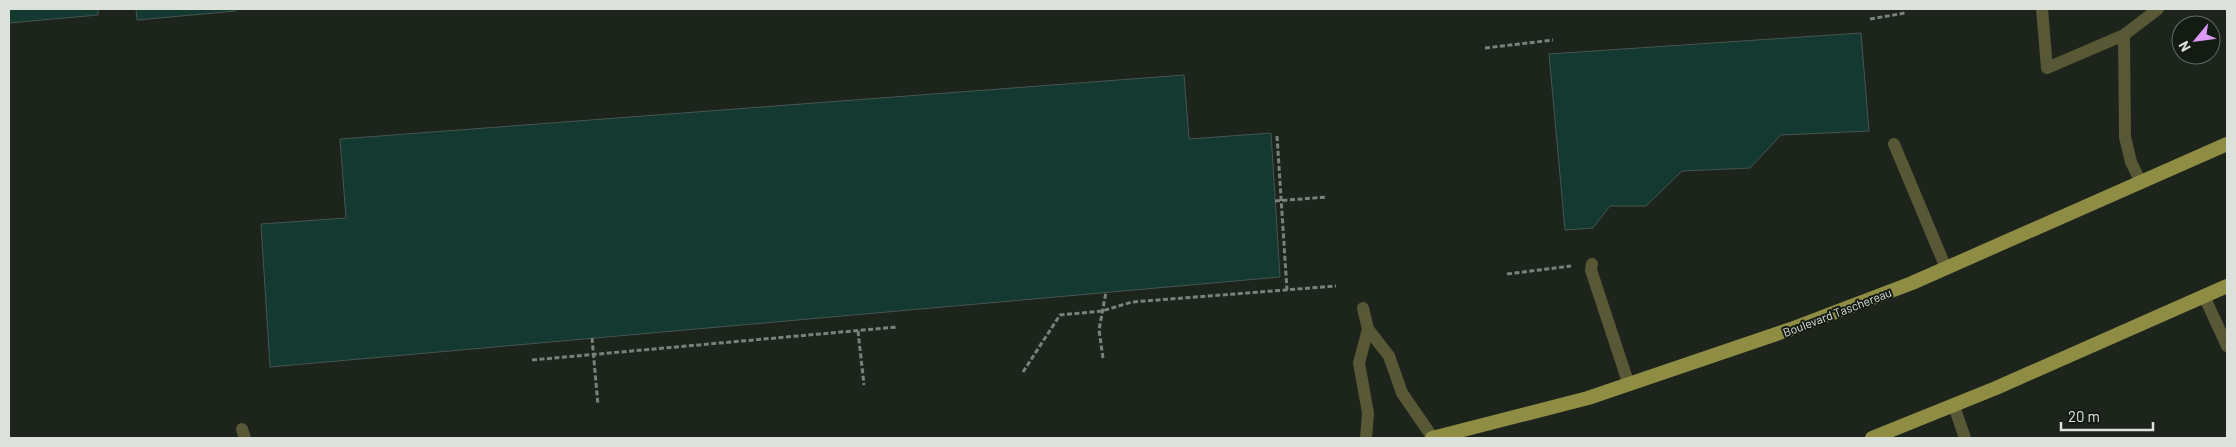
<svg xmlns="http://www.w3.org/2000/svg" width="2236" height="447" viewBox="0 0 2236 447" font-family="Barlow,sans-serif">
<rect width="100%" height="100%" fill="#1c241c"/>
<path fill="#133931" stroke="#465551" d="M 9,9 L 98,9 L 98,15 L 9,23 Z
M 136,9 L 236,9 L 236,11 L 137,20 Z
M 1861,33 L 1869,131 L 1781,135 L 1750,168 L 1682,171 L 1646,206 L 1610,206 L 1593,228 L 1565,230 L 1549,54 Z
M 1184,75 L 1189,139 L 1271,133 L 1280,277 L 270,367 L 261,224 L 346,218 L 340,139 Z"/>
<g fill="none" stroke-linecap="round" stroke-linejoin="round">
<path stroke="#7a817a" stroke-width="3" stroke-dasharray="5 2.5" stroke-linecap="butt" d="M 1870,19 L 1905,13
M 1485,48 L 1553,40
M 1277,136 L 1287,290
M 1275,201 L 1327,197
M 1507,274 L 1571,266
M 858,331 L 864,385
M 592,338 L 598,405
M 1103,358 L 1099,330 L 1106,292
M 532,360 L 897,327
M 1023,372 L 1060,315 L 1102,311 L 1132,302 L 1336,286"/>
<path stroke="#585836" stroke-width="12" d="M 2042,9 L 2047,68 L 2124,35 L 2158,9
M 2124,35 L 2125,137 L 2131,162 L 2141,183
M 1894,144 L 1946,268
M 1592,264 L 1591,270 L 1629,385
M 2204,296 L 2227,346
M 1363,308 L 1368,329 L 1389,356 L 1402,393 L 1433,438
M 1954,406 L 1965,438
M 242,429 L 245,438
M 1366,438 L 1368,413 L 1359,363 L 1368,329"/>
<path stroke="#8e8d43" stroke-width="14" d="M 1432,438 L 1588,398 L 1791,329 L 1912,283 L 2227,144
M 1872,438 L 1996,388 L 2227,286"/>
</g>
<g text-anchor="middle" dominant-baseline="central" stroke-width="4" stroke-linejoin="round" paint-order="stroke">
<g font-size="12" fill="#dce1db" stroke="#131b13">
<text transform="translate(1837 312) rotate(-21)">Boulevard Taschereau</text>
</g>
</g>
<rect width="2236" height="447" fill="none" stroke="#dce1db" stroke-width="20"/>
<g transform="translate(2196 40) rotate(241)"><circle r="24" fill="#131b13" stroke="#636a63"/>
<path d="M0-4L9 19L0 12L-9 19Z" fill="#da9af6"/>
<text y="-8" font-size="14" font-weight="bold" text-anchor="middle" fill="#dce1db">N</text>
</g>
<path d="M2061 422v8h92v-8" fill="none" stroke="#dce1db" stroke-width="2.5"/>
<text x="2068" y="422" font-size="15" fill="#dce1db" stroke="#131b13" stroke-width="4" paint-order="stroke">20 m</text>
</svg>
